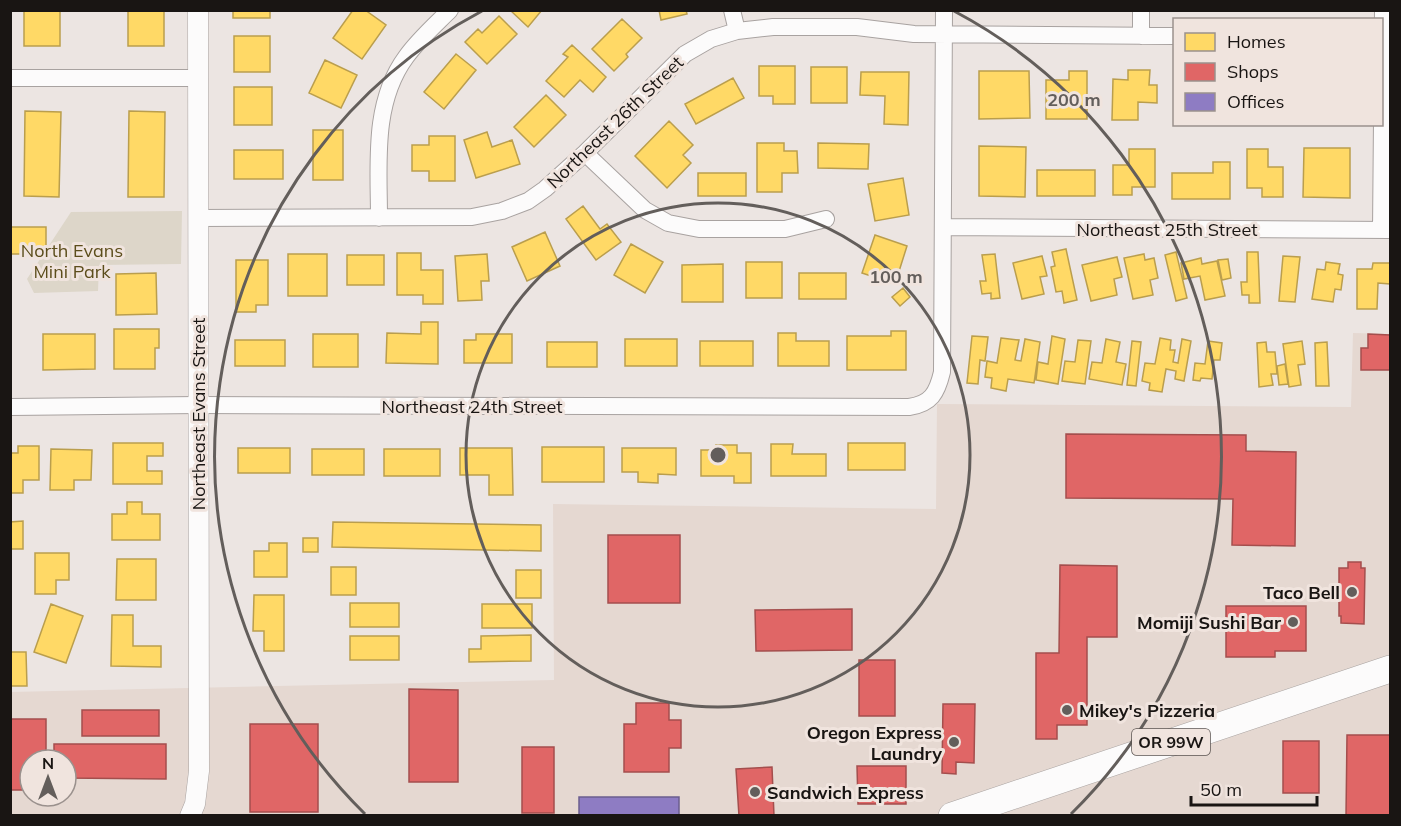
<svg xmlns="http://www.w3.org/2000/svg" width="1401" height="826" viewBox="0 0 1401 826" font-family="Mulish,sans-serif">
<rect width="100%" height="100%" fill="#ece5e2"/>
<path fill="#e5d8d1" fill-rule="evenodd" d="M 1353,333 L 1390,334 L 1390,815 L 11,815 L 10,692 L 554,680 L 553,504 L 936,509 L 937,404 L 1351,407 ZM 30,760 L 66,760 L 66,796 L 30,796 Z"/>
<path fill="#ddd6c9" d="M 182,211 L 181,264 L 99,265 L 98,291 L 34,293 L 27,279 L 71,212 Z"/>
<path fill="#ffd966" stroke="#ba9e4d" stroke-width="1.5" d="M 24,10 L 60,10 L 60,46 L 24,46 Z
M 128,10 L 164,10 L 164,46 L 128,46 Z
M 233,10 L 270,10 L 270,18 L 233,18 Z
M 353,10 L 365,10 L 386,25 L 362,59 L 333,38 Z
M 510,10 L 542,10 L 528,27 Z
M 659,10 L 686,10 L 687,14 L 661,20 Z
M 499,16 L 517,34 L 487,64 L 465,42 L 478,29 L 482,33 Z
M 622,19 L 642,38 L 626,54 L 628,57 L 614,71 L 592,49 Z
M 234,36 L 270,36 L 270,72 L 234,72 Z
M 572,45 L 606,77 L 593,92 L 580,80 L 564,97 L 546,81 L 568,57 L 563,54 Z
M 456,54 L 476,70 L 444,109 L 424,92 Z
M 325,60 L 357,75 L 341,108 L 309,93 Z
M 759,66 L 795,66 L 795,104 L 773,104 L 773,96 L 759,96 Z
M 811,67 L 847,67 L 847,103 L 811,103 Z
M 1128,70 L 1150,70 L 1149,85 L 1157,85 L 1157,103 L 1138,102 L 1138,120 L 1112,120 L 1113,79 L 1128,80 Z
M 979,71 L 1029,71 L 1030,118 L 979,119 Z
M 1069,71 L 1087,71 L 1087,119 L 1046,119 L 1046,80 L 1069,80 Z
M 861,72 L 909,72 L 908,125 L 884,124 L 885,96 L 860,95 Z
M 733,78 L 744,98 L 696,124 L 685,104 Z
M 234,87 L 272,87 L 272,125 L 234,125 Z
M 546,95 L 566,115 L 534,147 L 514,127 Z
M 25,111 L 61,112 L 59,197 L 24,196 Z
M 129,111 L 165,112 L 164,197 L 128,197 Z
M 669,121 L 693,145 L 683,155 L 691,163 L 667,188 L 635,156 Z
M 313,130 L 343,130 L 343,180 L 313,180 Z
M 487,132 L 492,147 L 512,140 L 520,164 L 476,178 L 464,140 Z
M 429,136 L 455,136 L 455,181 L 429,181 L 429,171 L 412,171 L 412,145 L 429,145 Z
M 757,143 L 784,143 L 784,151 L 797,151 L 798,173 L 782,173 L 782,192 L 757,192 Z
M 818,143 L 869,144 L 868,169 L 818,168 Z
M 979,146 L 1026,147 L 1025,197 L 979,196 Z
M 1304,148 L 1350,148 L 1350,198 L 1303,197 Z
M 1129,149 L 1155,149 L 1155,187 L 1132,187 L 1132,195 L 1113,195 L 1113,165 L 1129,165 Z
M 1247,149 L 1268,149 L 1268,167 L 1283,167 L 1283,197 L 1262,197 L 1262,188 L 1247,188 Z
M 234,150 L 283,150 L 283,179 L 234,179 Z
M 1213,162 L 1230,162 L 1230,199 L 1172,199 L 1172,173 L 1213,173 Z
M 1037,170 L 1095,170 L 1095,196 L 1037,196 Z
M 698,173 L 746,173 L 746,196 L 698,196 Z
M 903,178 L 909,215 L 875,221 L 868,184 Z
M 583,206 L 600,229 L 607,224 L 621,242 L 596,260 L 566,219 Z
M 10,227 L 46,227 L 46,249 L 25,249 L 24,254 L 10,254 Z
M 545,232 L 560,266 L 527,281 L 512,247 Z
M 875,235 L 907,246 L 895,284 L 862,273 Z
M 631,244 L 663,262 L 645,293 L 614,275 Z
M 1066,249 L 1077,300 L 1064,303 L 1062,291 L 1056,292 L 1051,267 L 1055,266 L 1052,252 Z
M 1176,252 L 1187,298 L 1176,301 L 1165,255 Z
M 1247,252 L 1258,252 L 1260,303 L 1249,303 L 1249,295 L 1242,295 L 1241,282 L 1247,282 Z
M 397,253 L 421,253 L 421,270 L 443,270 L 443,304 L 423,304 L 423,295 L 397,295 Z
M 288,254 L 327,254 L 327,296 L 288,296 Z
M 487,254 L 489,281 L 481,281 L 482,300 L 458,301 L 455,256 Z
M 995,254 L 1000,298 L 991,299 L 991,293 L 982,294 L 980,281 L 986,281 L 982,255 Z
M 1144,254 L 1145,260 L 1154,258 L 1158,278 L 1150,280 L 1153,295 L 1133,299 L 1124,258 Z
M 347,255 L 384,255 L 384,285 L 347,285 Z
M 1042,256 L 1047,276 L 1040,277 L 1044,294 L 1022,299 L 1013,263 Z
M 1283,256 L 1300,257 L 1295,302 L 1279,301 Z
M 1117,257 L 1122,277 L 1114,279 L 1117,295 L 1091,301 L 1082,265 Z
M 1201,258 L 1202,264 L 1217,261 L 1225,296 L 1205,300 L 1200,276 L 1184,279 L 1181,263 Z
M 1228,259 L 1231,278 L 1222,280 L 1218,260 Z
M 236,260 L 268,260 L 268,305 L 256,305 L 256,312 L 236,312 Z
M 746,262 L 782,262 L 782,298 L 746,298 Z
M 1326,262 L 1340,264 L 1338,274 L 1343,275 L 1341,290 L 1335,289 L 1333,302 L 1312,299 L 1317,269 L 1325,270 Z
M 1373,263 L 1390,263 L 1390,314 L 1390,284 L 1378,283 L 1377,309 L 1357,309 L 1357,269 L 1372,269 Z
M 723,264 L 723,302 L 682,302 L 682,265 Z
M 156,273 L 157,314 L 116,315 L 116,274 Z
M 799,273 L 846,273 L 846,299 L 799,299 Z
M 903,288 L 910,297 L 900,306 L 892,297 Z
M 421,322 L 438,322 L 438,364 L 386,363 L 387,333 L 421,334 Z
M 114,329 L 159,329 L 159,348 L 155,348 L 155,369 L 114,369 Z
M 891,331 L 906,331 L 906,370 L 847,370 L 847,336 L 891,336 Z
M 778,333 L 796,333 L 796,341 L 829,341 L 829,366 L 778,366 Z
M 43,334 L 95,334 L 95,369 L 43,370 Z
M 313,334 L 358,334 L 358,367 L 313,367 Z
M 476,334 L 512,334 L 512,363 L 464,363 L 464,340 L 476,340 Z
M 972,336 L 988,337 L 985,361 L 980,360 L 978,384 L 967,383 Z
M 1052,336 L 1065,339 L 1058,384 L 1036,380 L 1038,362 L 1048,364 Z
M 1001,338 L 1019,340 L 1015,360 L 1021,361 L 1025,339 L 1040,342 L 1034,383 L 1008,379 L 1006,391 L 991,388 L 992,378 L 985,377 L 987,361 L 997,363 Z
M 1160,338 L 1171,340 L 1170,350 L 1175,350 L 1173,362 L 1178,363 L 1182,339 L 1191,341 L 1184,381 L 1175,379 L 1176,371 L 1166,369 L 1162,392 L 1149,390 L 1150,383 L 1142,381 L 1145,363 L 1155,364 Z
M 625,339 L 677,339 L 677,366 L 625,366 Z
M 1106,339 L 1120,342 L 1116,362 L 1126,364 L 1122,385 L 1089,379 L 1092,362 L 1102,363 Z
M 235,340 L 285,340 L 285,366 L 235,366 Z
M 1078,340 L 1091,341 L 1085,384 L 1062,381 L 1065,361 L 1075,362 Z
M 700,341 L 753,341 L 753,366 L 700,366 Z
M 1132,341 L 1141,342 L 1136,386 L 1127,385 Z
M 1208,341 L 1222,343 L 1220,360 L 1214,360 L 1212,379 L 1201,378 L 1200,381 L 1193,380 L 1195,363 L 1205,364 Z
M 1302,341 L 1305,364 L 1298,365 L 1301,385 L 1289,387 L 1283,344 Z
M 547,342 L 597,342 L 597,367 L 547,367 Z
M 1266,342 L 1267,352 L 1275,352 L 1277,374 L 1271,374 L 1273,385 L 1259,387 L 1257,343 Z
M 1327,342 L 1329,386 L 1316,386 L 1315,343 Z
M 1285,364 L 1288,384 L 1279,385 L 1277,366 Z
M 113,443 L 163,443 L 163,456 L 147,456 L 147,471 L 162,471 L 162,484 L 113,484 Z
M 848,443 L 905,443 L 905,470 L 848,470 Z
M 771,444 L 793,444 L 792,454 L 826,454 L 826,476 L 771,476 Z
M 716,445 L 737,445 L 737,453 L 751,453 L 751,483 L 734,483 L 734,476 L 701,476 L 701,450 L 716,450 Z
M 18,446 L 39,446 L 39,480 L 23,480 L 23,493 L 10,493 L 10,453 L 18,453 Z
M 542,447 L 604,447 L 604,482 L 542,482 Z
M 238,448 L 290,448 L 290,473 L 238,473 Z
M 460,448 L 512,448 L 513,495 L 489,495 L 489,475 L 460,475 Z
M 622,448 L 676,448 L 676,475 L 658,474 L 658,483 L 638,482 L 638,472 L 622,472 Z
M 51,449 L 92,450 L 91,480 L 74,480 L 74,490 L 50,490 Z
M 312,449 L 364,449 L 364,475 L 312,475 Z
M 384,449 L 440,449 L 440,476 L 384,476 Z
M 127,502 L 142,502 L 142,514 L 160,514 L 160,540 L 112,540 L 112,514 L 127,514 Z
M 23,521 L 23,549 L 10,549 L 10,522 Z
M 333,522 L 541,525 L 541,551 L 332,547 Z
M 303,538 L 318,538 L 318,552 L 303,552 Z
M 269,543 L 287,543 L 287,577 L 254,577 L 254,551 L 269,551 Z
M 35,553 L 69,553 L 69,580 L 56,580 L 56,594 L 35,594 Z
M 117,559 L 156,559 L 156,600 L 116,600 Z
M 331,567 L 356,567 L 356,595 L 331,595 Z
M 516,570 L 541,570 L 541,598 L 516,598 Z
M 254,595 L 284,595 L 284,651 L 264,651 L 264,631 L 253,631 Z
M 350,603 L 399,603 L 399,627 L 350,627 Z
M 51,604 L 83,616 L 66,663 L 34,652 Z
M 482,604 L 532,604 L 532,628 L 482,628 Z
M 112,615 L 133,615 L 133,646 L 161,646 L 161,667 L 111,666 Z
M 531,635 L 531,661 L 469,662 L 469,649 L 481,649 L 481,636 Z
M 350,636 L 399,636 L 399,660 L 350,660 Z
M 10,652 L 26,652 L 27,686 L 10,686 Z"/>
<path fill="#e06666" stroke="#a44e4d" stroke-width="1.5" d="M 1368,334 L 1390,335 L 1390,370 L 1361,370 L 1361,348 L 1368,348 Z
M 1066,434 L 1246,435 L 1246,451 L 1296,452 L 1295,546 L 1232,545 L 1233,499 L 1066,498 Z
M 608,535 L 680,535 L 680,603 L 608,603 Z
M 1348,562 L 1361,562 L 1361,568 L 1365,568 L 1364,624 L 1341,623 L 1341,616 L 1339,616 L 1339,568 L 1348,568 Z
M 1060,565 L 1117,566 L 1117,637 L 1087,637 L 1087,725 L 1057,725 L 1057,739 L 1036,739 L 1036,653 L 1059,653 Z
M 1226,606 L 1306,606 L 1306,651 L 1275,651 L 1275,657 L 1226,657 Z
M 852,609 L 852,650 L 756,651 L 755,610 Z
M 859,660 L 895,660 L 895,716 L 859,716 Z
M 409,689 L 458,690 L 458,782 L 409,782 Z
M 636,703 L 669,703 L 669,720 L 681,720 L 681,748 L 669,748 L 669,772 L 624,772 L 624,724 L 636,724 Z
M 943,704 L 975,704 L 974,763 L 956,762 L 956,774 L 942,773 Z
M 82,710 L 159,710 L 159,736 L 82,736 Z
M 10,719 L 46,719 L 46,760 L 30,760 L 30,790 L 10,790 Z
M 250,724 L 318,724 L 318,812 L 250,812 Z
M 1347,735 L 1390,735 L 1390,816 L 1346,816 Z
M 1283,741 L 1319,741 L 1319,793 L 1283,793 Z
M 54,744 L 166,744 L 166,779 L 66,778 L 66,760 L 54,760 Z
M 522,747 L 554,747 L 554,813 L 522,813 Z
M 857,766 L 906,766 L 906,804 L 858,804 Z
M 772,767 L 774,816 L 739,816 L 736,769 Z"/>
<path fill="#8e7cc3" stroke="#6b5d8e" stroke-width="1.5" d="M 579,797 L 679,797 L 679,816 L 579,816 Z"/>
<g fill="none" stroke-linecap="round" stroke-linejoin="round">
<defs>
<path id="minor" d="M 732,10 L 737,31
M 1141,36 L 1141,10
M 10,78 L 198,78
M 585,153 L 645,210 L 668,223 L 699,229 L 785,229 L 826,219
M 198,218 L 472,217 L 502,211 L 528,201 L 545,189 L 585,153 L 685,54 L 711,39 L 737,31 L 773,27 L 857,27 L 914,34 L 1174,36
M 379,218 C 379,165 372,103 406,57 C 418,40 435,25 450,10
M 943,227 L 1390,230
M 1381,230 L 1383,10
M 10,407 L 198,405 L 909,407 C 931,404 937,393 942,372 L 944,10"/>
<path id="tertiary" d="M 190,816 L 195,804 L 199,771 L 198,10"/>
<path id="trunk" d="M 952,816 L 1390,669"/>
</defs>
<use href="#minor" stroke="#a8a2a0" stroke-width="18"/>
<use href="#tertiary" stroke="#a8a2a0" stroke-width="21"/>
<use href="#trunk" stroke="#a8a2a0" stroke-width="28"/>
<use href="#minor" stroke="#fcfbfb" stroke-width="16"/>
<use href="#tertiary" stroke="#fcfbfb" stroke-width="20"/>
<use href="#trunk" stroke="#fcfbfb" stroke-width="27"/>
</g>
<g fill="none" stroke="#635e5b" stroke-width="3">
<circle cx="718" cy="455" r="252"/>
<path d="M365 814A503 503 0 0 1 482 11M954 11A503 503 0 0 1 1071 814"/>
</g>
<g fill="#635e5b" stroke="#f0e4de" stroke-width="2">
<circle cx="1352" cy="592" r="6"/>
<circle cx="1293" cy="622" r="6"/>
<circle cx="1067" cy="710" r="6"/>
<circle cx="954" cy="742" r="6"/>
<circle cx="755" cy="792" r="6"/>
</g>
<g text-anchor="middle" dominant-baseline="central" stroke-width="6" stroke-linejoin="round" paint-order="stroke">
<rect fill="#f0e4de" stroke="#5a5350" stroke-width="1.5" x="1132" y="729" width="78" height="26" rx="4.5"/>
<g font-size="16" font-weight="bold" fill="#191513">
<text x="1171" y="742">OR 99W</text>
</g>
<g font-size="18" fill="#191513" stroke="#f0e4de">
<text transform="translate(615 122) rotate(-44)">Northeast 26th Street</text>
<text x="1167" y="229">Northeast 25th Street</text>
<text x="472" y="406">Northeast 24th Street</text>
<text transform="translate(198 414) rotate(-90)">Northeast Evans Street</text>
</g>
<g font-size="18" fill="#5c4d1b" stroke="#f0e4de">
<text x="72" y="250">North Evans<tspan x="72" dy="21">Mini Park</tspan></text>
</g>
<g font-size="18" font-weight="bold" fill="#191513" stroke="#f0e4de" text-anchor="end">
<text x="1340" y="592">Taco Bell</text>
<text x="1281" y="622">Momiji Sushi Bar</text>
<text x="1079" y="710" text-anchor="start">Mikey's Pizzeria</text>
<text x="942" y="732">Oregon Express<tspan x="942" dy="21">Laundry</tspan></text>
<text x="767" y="792" text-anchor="start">Sandwich Express</text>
</g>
</g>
<circle cx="718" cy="455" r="9" fill="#635e5b" stroke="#f0e4de" stroke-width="3"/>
<g font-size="18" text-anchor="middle" font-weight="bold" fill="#635e5b" stroke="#f0e4de" stroke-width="6" stroke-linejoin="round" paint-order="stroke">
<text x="1074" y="106">200 m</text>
<text x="896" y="283">100 m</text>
</g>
<rect width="1401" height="826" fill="none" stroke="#191513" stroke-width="24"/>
<rect x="1173" y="18" width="210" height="108" fill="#f0e4de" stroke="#9a918d" stroke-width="1.5"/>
<rect x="1185" y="33" width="30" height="18" fill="#ffd966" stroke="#9a918d" stroke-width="1.5"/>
<text x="1227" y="48" font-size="18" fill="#191513">Homes</text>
<rect x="1185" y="63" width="30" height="18" fill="#e06666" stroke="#9a918d" stroke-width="1.5"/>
<text x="1227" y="78" font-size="18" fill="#191513">Shops</text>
<rect x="1185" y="93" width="30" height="18" fill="#8e7cc3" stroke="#9a918d" stroke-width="1.5"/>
<text x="1227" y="108" font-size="18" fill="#191513">Offices</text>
<g transform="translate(48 778)"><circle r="28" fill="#f0e4de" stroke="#9a918d" stroke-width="1.5"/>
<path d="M0-4.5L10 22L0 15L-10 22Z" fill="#635e5b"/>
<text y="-9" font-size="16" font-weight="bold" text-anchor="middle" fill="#191513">N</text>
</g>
<path d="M1191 796v9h126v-9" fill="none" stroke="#191513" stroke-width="3"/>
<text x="1200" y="796" font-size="18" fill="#191513" stroke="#f0e4de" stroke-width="4.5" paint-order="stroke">50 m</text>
</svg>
